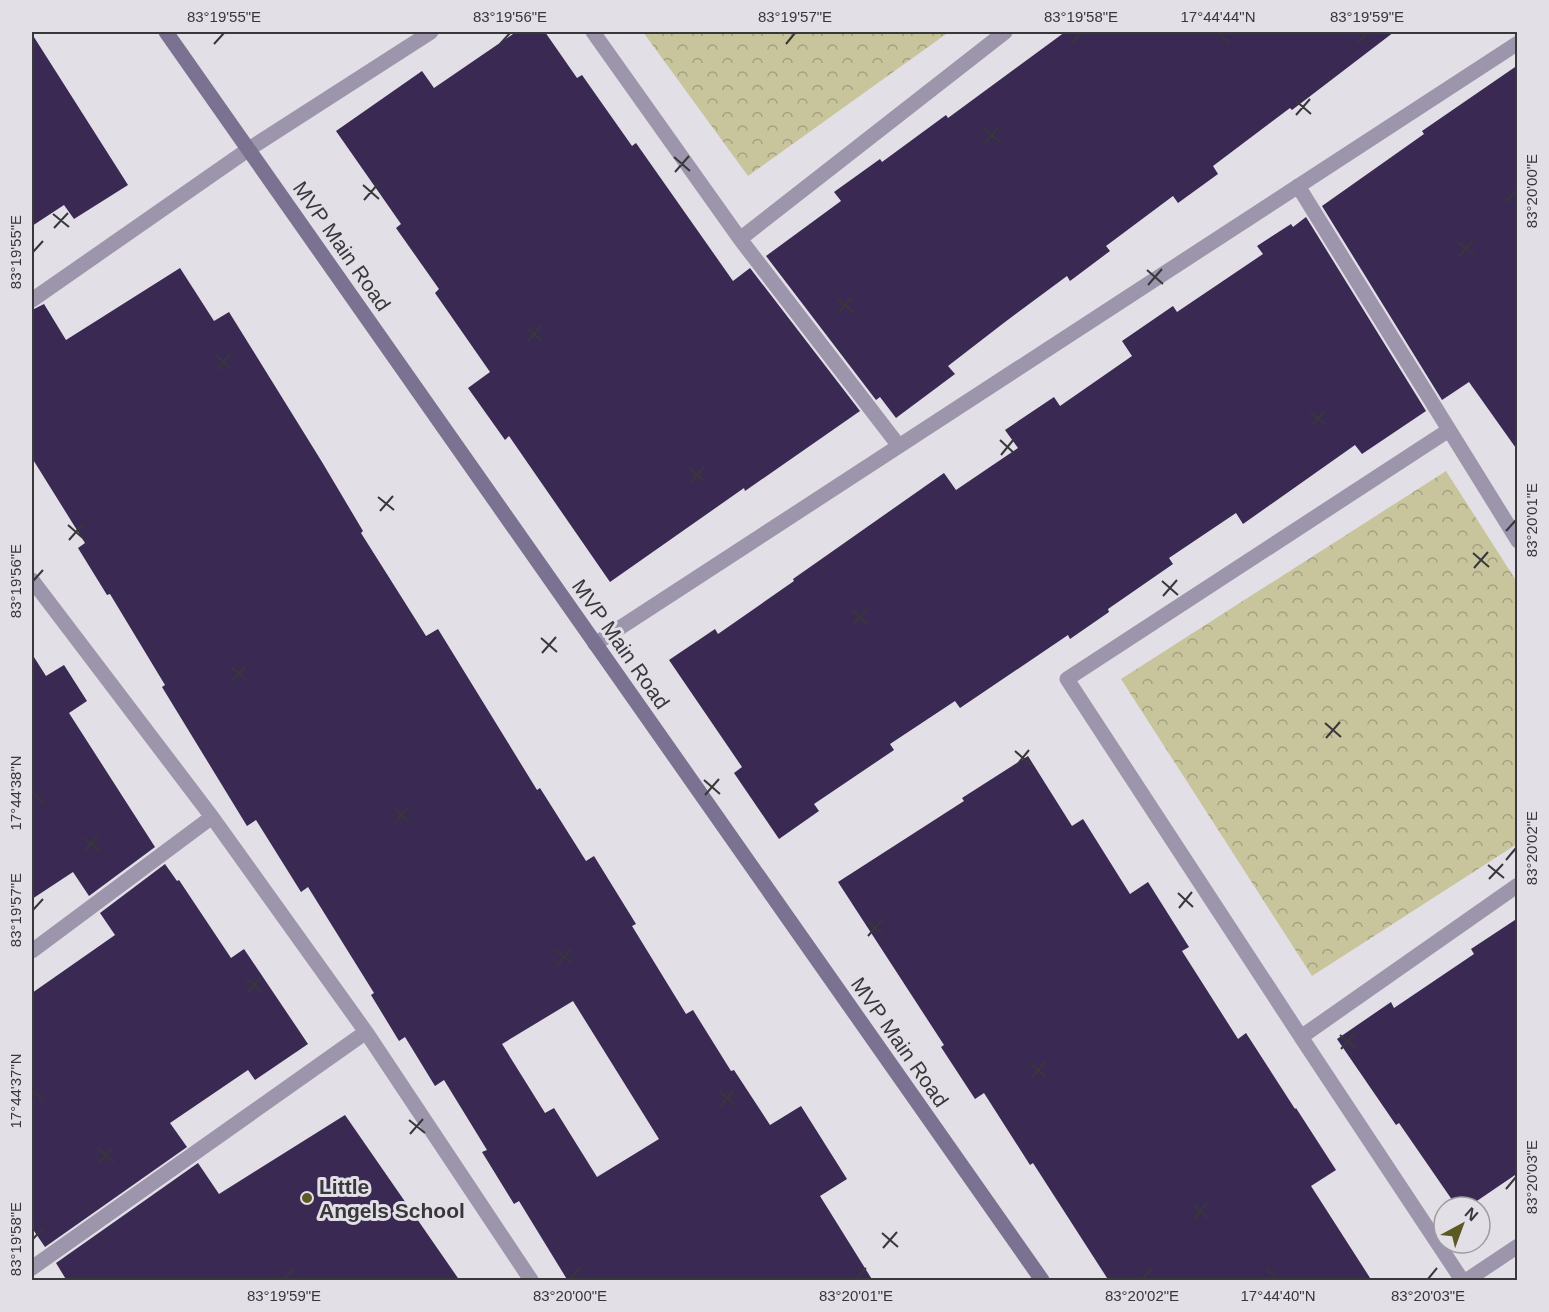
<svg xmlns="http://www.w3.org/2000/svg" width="1549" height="1312" viewBox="0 0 1549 1312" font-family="Helvetica,sans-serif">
<defs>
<pattern id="park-crowns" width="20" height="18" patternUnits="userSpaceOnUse" patternTransform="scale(1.5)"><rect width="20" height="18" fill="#c8c59c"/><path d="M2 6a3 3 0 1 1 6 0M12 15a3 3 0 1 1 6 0" fill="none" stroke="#a3a180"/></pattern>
</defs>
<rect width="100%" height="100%" fill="#e2dfe7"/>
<path fill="url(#park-crowns)" d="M 643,32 L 949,32 L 748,176 Z
M 1446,471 L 1517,582 L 1517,844 L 1312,976 L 1121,679 Z"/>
<path fill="#392953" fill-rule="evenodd" d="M 516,32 L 545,32 L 577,78 L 582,75 L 632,146 L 636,143 L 733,281 L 750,268 L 860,411 L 745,491 L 744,488 L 610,582 L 509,436 L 505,440 L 468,388 L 490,372 L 435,293 L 439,289 L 396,228 L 401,224 L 336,131 L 422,71 L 434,88 Z
M 1065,32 L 1394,32 L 1292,110 L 1290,108 L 1213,166 L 1218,174 L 1178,203 L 1173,196 L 1106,246 L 1110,251 L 1070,281 L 1067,276 L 1005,322 L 948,366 L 955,374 L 896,418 L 880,397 L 876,400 L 766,256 L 841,201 L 834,192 L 880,159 L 882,162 L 946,115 L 948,118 Z
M 32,34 L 128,185 L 74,219 L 64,205 L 32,226 Z
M 1518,65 L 1518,451 L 1469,382 L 1442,400 L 1322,206 L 1424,134 L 1422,131 Z
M 1306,217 L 1426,411 L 1362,454 L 1355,445 L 1243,524 L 1236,513 L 1169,558 L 1173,564 L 1108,609 L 1109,612 L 1070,639 L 1068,635 L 960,708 L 955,701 L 890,744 L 894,750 L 814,804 L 819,811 L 779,839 L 734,773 L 742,767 L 669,660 L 715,629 L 718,634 L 794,581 L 793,579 L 944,473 L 956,490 L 1018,448 L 1005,430 L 1054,397 L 1060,406 L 1132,356 L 1122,341 L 1173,306 L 1177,312 L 1263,254 L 1257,246 L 1291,224 L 1293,227 Z
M 180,268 L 214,321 L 229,312 L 322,462 L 363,531 L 361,533 L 426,636 L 438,629 L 537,790 L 540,788 L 586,861 L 594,856 L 636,924 L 632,926 L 686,1014 L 693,1010 L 731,1071 L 734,1070 L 770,1125 L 801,1106 L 847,1179 L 820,1196 L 873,1281 L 568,1281 L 519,1201 L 514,1204 L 482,1152 L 487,1150 L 444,1080 L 435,1086 L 405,1037 L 399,1041 L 371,995 L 374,993 L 308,887 L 301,892 L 256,820 L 247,826 L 162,687 L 165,685 L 110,594 L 107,595 L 78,548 L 85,543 L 32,458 L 32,310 L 44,304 L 66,340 ZM 573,1001 L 659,1139 L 597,1177 L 554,1108 L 545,1113 L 502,1044 Z
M 32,654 L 46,676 L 64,665 L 87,701 L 69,713 L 155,847 L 89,896 L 73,872 L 32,899 Z
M 1028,756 L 1072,826 L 1083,819 L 1130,894 L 1148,882 L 1189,947 L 1182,951 L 1238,1039 L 1246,1033 L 1295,1109 L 1296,1108 L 1336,1170 L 1311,1186 L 1372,1281 L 1109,1281 L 1033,1163 L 1030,1165 L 984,1093 L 975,1099 L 941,1047 L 944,1045 L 838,882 L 964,801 L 962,798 Z
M 165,864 L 177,881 L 179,880 L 231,958 L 244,949 L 308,1044 L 255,1080 L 248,1070 L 170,1123 L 187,1147 L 45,1247 L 32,1228 L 32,993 L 115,935 L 100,913 Z
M 1518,918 L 1518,1173 L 1468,1207 L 1457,1207 L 1399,1123 L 1396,1125 L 1337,1039 L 1391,1002 L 1394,1008 L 1474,954 L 1471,949 Z
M 345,1115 L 460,1281 L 67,1281 L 56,1263 L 198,1163 L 219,1194 Z"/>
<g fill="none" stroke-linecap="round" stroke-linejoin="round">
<path stroke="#9c95ab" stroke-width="15" d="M 593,32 L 740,239 L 1005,32
M 1298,186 L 1518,541
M 740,239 L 899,446
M 32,300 L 249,149 L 431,32
M 32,580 L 212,817 L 366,1032 L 531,1280
M 595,644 L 1518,43
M 32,951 L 212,817
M 1301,1037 L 1067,679 L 1449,430
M 32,1268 L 366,1032
M 1462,1280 L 1301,1037 L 1518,885
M 1467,1280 L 1518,1246"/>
<path stroke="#7b7191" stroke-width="15" d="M 166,32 L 1042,1280"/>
</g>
<path fill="none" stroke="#38373a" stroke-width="2" d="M 1218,33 L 1229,43M 214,44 L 224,33M 500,44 L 510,33M 786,44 L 795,33M 1071,44 L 1081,33M 1357,44 L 1367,33M 1295,100 L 1311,114M 1296,115 L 1310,99M 984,128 L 1000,142M 985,143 L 999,127M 674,157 L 690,171M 675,172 L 689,156M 363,185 L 379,199M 364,200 L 378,184M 1506,202 L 1516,191M 53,214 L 69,227M 54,228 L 68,213M 1458,242 L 1474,255M 33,252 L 43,241M 1459,256 L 1473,241M 1147,270 L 1163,284M 1148,285 L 1162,269M 837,298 L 853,312M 838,313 L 852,297M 526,327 L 542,341M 527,342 L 541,326M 216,355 L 231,369M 217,370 L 230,354M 1310,412 L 1326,425M 1311,426 L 1325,411M 1000,440 L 1015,454M 1001,455 L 1014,439M 689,468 L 705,482M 690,483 L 704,467M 378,497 L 394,510M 380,511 L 393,496M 68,525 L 84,539M 1506,531 L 1516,520M 69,540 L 83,524M 1473,553 L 1489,567M 1474,568 L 1488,552M 33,581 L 43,570M 1162,581 L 1178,595M 1163,596 L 1177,580M 852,610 L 868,624M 853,625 L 867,609M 541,638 L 557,652M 542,653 L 556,637M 231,667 L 247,680M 232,681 L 246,666M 1325,723 L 1341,737M 1326,738 L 1340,722M 1015,751 L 1031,765M 1016,766 L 1029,750M 704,780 L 720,794M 33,793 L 44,803M 705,795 L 719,779M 394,808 L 409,822M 395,823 L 408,807M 83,837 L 99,850M 84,851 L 98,836M 1506,860 L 1516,848M 1488,865 L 1504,878M 1489,879 L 1503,864M 1178,893 L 1193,907M 1179,908 L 1192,892M 33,910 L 43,899M 867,921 L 883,935M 868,936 L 882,920M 556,950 L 572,963M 557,965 L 571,949M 246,978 L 262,992M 247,993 L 261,977M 1340,1035 L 1356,1048M 1341,1049 L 1355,1033M 1030,1063 L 1046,1077M 1031,1078 L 1045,1062M 33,1091 L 44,1101M 719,1091 L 735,1105M 720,1106 L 734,1090M 409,1120 L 425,1133M 410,1134 L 423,1119M 98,1148 L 114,1162M 99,1163 L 113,1147M 1506,1189 L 1516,1177M 1193,1204 L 1208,1218M 1194,1219 L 1207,1203M 882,1233 L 898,1247M 33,1239 L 43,1228M 883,1248 L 897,1232M 1267,1269 L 1278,1279M 284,1279 L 294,1268M 570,1279 L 580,1268M 856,1279 L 866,1268M 1142,1279 L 1152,1268M 1428,1279 L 1437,1268"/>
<circle fill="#5d5925" stroke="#e2dfe7" stroke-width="2" cx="307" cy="1198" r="6"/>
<g text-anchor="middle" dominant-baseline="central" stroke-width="6" stroke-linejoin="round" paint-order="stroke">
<g font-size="21" fill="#38373a" stroke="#e2dfe7">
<text transform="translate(342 246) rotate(55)">MVP Main Road</text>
<text transform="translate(621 644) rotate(55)">MVP Main Road</text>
<text transform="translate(900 1042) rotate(55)">MVP Main Road</text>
</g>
<g font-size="21" font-weight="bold" fill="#38373a" stroke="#e2dfe7" text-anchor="start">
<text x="319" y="1186">Little<tspan x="319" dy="24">Angels School</tspan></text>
</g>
</g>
<rect width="1549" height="1312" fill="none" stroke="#e2dfe7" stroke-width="66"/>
<g transform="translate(1462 1225) rotate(41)"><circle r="28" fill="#e2dfe7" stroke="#9e9ca2" stroke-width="1.5"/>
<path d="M0-4.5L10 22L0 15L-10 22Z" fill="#5d5925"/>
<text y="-9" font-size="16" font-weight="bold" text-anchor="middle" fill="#38373a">N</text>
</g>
<rect x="33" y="33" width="1483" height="1246" fill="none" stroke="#38373a" stroke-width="2"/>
<g font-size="15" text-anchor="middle" fill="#38373a">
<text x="224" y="22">83°19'55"E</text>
<text x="510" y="22">83°19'56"E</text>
<text x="795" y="22">83°19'57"E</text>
<text x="1081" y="22">83°19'58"E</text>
<text x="1218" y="22">17°44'44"N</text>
<text x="1367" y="22">83°19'59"E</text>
<text transform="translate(1532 191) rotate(-90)" y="5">83°20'00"E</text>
<text transform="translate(16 252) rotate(-90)" y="5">83°19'55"E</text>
<text transform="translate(1532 520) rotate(-90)" y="5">83°20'01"E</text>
<text transform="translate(16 581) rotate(-90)" y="5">83°19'56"E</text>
<text transform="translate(16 793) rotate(-90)" y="5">17°44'38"N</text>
<text transform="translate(1532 848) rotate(-90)" y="5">83°20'02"E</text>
<text transform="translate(16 910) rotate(-90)" y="5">83°19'57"E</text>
<text transform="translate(16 1091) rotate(-90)" y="5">17°44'37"N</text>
<text transform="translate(1532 1177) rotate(-90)" y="5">83°20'03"E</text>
<text transform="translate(16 1239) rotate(-90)" y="5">83°19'58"E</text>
<text x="284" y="1301">83°19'59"E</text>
<text x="570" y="1301">83°20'00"E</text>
<text x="856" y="1301">83°20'01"E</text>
<text x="1142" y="1301">83°20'02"E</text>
<text x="1278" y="1301">17°44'40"N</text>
<text x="1428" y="1301">83°20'03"E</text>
</g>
</svg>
